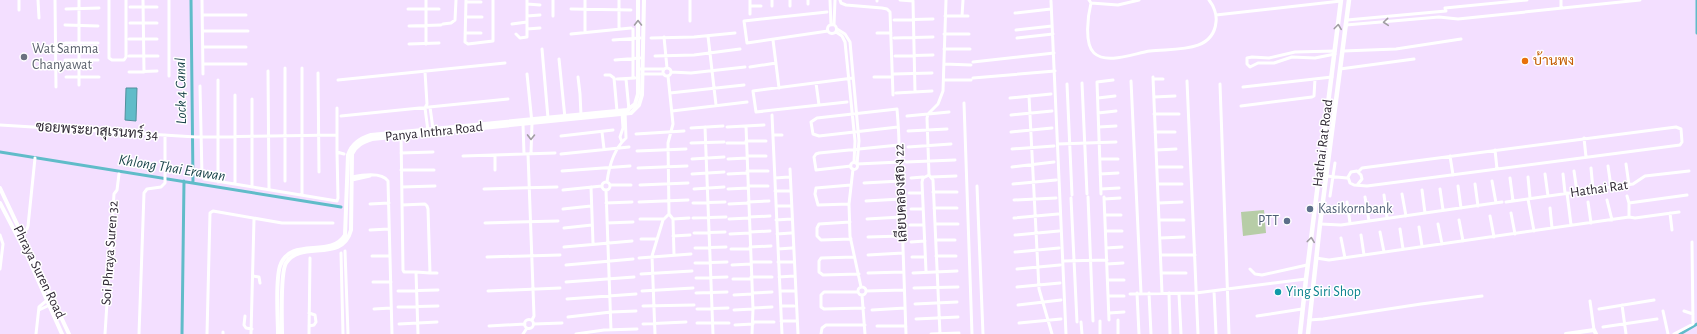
<svg xmlns="http://www.w3.org/2000/svg" width="1697" height="334" viewBox="0 0 1697 334" font-family="'Alegreya Sans',Sarabun,sans-serif">
<rect width="100%" height="100%" fill="#f3dfff"/>
<path fill="#b7cda7" d="M 1264,210 L 1266,233 L 1243,236 L 1241,212 Z"/>
<path fill="#60bcc9" stroke="#518f9c" d="M 126,88 L 137,88 L 136,121 L 125,120 Z"/>
<g fill="none" stroke-linecap="round" stroke-linejoin="round">
<path stroke="#60bcc9" stroke-width="3" d="M 191,0 L 193,182
M 1697,0 L 1697,33
M 0,152 L 341,207
M 182,334 L 184,181
M 1680,334 L 1697,324"/>
<path stroke="#fff" stroke-width="3" d="M 38,0 L 39,18
M 55,0 L 56,87
M 79,0 L 79,85
M 109,0 L 109,58 L 112,60 L 124,60 L 126,57 L 126,0
M 143,0 L 144,72
M 169,0 L 169,76
M 202,0 L 203,74
M 426,0 L 426,44
M 466,0 L 465,42 L 468,44 L 493,41 L 493,0
M 553,0 L 553,16
M 690,0 L 690,21
M 772,0 L 772,6
M 790,0 L 790,6
M 830,0 L 831,25
M 840,0 L 841,3 L 846,5 L 882,8 L 887,9 L 890,12 L 893,95
M 900,0 L 913,1 L 915,92
M 1089,0 L 1091,3 C 1088,15 1084,44 1094,53 C 1107,65 1135,53 1150,51 C 1173,48 1213,54 1216,22 C 1217,15 1214,6 1209,0
M 1561,0 L 1561,8
M 877,1 L 877,0
M 1051,1 L 1066,334
M 466,2 L 481,2
M 1091,3 L 1118,5 L 1139,0
M 527,4 L 540,5
M 808,4 L 808,0
M 750,6 L 761,6
M 130,7 L 157,7
M 66,9 L 99,8
M 408,9 L 439,9
M 571,9 L 631,10
M 19,10 L 19,0
M 827,12 L 744,21 L 747,43 L 828,31
M 1015,13 L 1051,9
M 750,14 L 750,0
M 203,15 L 246,15
M 1216,15 L 1341,1
M 527,16 L 540,15
M 945,16 L 968,16
M 962,16 L 963,0
M 466,17 L 482,17
M 894,20 L 933,19
M 1347,20 L 1446,11 L 1445,8 L 1527,0
M 130,23 L 157,23
M 443,24 L 451,23 L 455,20 L 456,0
M 512,24 L 527,22
M827.5 29a4.5 4.5 0 1 1 9 0a4.5 4.5 0 1 1-9 0Z
M 65,25 L 98,26
M 834,25 L 835,0
M 1346,25 L 1439,17 L 1458,19 L 1640,0
M 409,26 L 441,25
M 527,29 L 540,28
M 619,29 L 619,0
M 633,29 L 633,78
M 837,29 L 845,34 L 850,42 L 859,141 L 857,164
M 1016,30 L 1052,26
M 203,31 L 248,31
M 585,32 L 585,0
M 836,32 L 842,36 L 845,42 L 855,141 L 854,162
M 465,33 L 481,33
M 877,33 L 891,33
M 516,34 L 520,38 L 527,37 L 527,0
M 571,34 L 631,28
M 944,34 L 969,34
M 708,36 L 716,105
M 664,37 L 667,68
M 651,38 L 694,37 L 735,33
M 894,38 L 933,37
M 1017,38 L 1053,34
M 129,39 L 157,39
M 613,40 L 640,38
M 773,40 L 779,88
M 65,43 L 98,43
M 409,44 L 439,43
M 203,47 L 246,47
M 542,49 L 548,118
M 944,49 L 970,49
M 1335,51 L 1295,52 L 1269,58 L 1252,57 L 1247,58 L 1247,64 L 1250,67 L 1258,63 L 1274,63 L 1292,57 L 1315,58 L 1335,54
M 1343,51 L 1396,49 L 1461,39
M 129,56 L 158,56
M 655,56 L 694,55 L 740,49
M 895,56 L 933,55
M 559,59 L 565,118
M 65,60 L 98,60
M 615,60 L 640,58
M 973,62 L 1054,53
M 203,64 L 246,64
M 944,64 L 971,65
M 750,67 L 776,63
M 285,68 L 285,181
M 302,68 L 302,195
M663 72a4 4 0 1 1 8 0a4 4 0 1 1-8 0Z
M 638,69 L 664,69
M 1340,69 L 1414,59
M 268,71 L 269,190
M 129,72 L 157,71
M 425,72 L 427,104 L 425,108 L 428,131
M 671,72 L 691,73 L 745,67
M 318,73 L 319,172
M 527,74 L 532,123 L 531,153
M 642,74 L 664,74
M 894,74 L 932,73
M 605,75 L 610,75 L 614,78 L 617,111
M 668,76 L 673,124 L 668,143 L 669,214 L 673,219 L 674,255
M 66,77 L 99,77
M 578,77 L 580,94 L 581,115
M 874,77 L 892,77
M 1153,77 L 1162,293
M 973,78 L 1055,71
M 617,79 L 635,78
M 626,79 L 629,110
M 1153,79 L 1163,79
M 338,80 L 505,63
M 944,80 L 971,80
M 1131,81 L 1141,293
M 1187,81 L 1198,334
M 816,83 L 819,105
M 1082,83 L 1087,194
M 1067,84 L 1072,195
M 1220,84 L 1229,334
M 200,86 L 202,176 L 204,179 L 337,201 L 338,198 L 337,152
M 1243,87 L 1332,77
M 670,93 L 744,85
M 896,93 L 932,91
M 1029,96 L 1039,289 L 1052,334
M 1154,97 L 1175,96
M 1010,98 L 1051,94
M 1098,98 L 1115,96
M 847,102 L 756,112 L 753,91 L 853,78
M 964,103 L 972,334
M 1241,106 L 1312,97 L 1314,96 L 1315,79
M 430,107 L 433,129
M 337,108 L 337,152 L 344,154
M 672,111 L 747,102
M 1098,113 L 1116,111
M 1154,114 L 1179,114
M 772,115 L 782,334
M 1011,115 L 1052,111
M 341,116 L 508,99
M 907,116 L 949,112
M 523,124 L 524,154
M 0,125 L 196,137 L 337,135
M 746,126 L 753,309 L 752,334
M 705,127 L 713,334
M 727,127 L 764,125
M 898,127 L 819,136 L 813,134 L 811,122 L 817,118 L 897,109 C 898,121 899,133 899,145 L 899,147 L 900,162 L 906,334
M 1099,127 L 1116,126
M 691,128 L 723,126
M 908,131 L 947,129
M 602,132 L 604,149
M 1011,132 L 1052,128
M 1155,132 L 1175,132
M 401,134 L 403,270 L 404,272 L 416,272 L 418,334
M 636,134 L 684,131
M 773,135 L 782,135
M 561,136 L 613,130
M 1584,138 L 1586,157
M 746,141 L 766,141
M 622,142 L 620,137 L 623,128 L 622,113
M 691,143 L 724,142
M 727,143 L 746,143
M 1058,144 L 1116,142
M 908,147 L 951,144
M 1012,149 L 1054,146
M 1156,150 L 1176,149
M 1495,150 L 1497,169
M 637,151 L 686,149
M 401,153 L 433,152
M 528,154 L 534,316 L 532,320
M 561,154 L 629,147
M 495,155 L 495,170
M 463,156 L 555,153
M 747,156 L 766,156
M 1450,156 L 1453,175
M 692,159 L 724,157
M 728,159 L 747,158
M 1100,159 L 1118,159
M 906,162 L 955,160
M850.5 166a3.5 3.5 0 1 1 7 0a3.5 3.5 0 1 1-7 0Z
M 857,164 L 900,162
M 1626,164 L 1629,185
M 851,166 L 816,170 L 814,157 L 816,154 L 819,153 L 899,145
M 1608,166 L 1611,187
M 1012,167 L 1054,162
M 1157,167 L 1182,167
M 638,168 L 687,166
M 1591,168 L 1593,190
M 790,169 L 798,334
M 853,169 L 849,204 L 850,236 L 861,287
M 401,170 L 434,170
M 562,171 L 630,166
M 747,171 L 768,171
M 1574,171 L 1577,192
M 692,174 L 724,172
M 728,174 L 747,173
M 1100,174 L 1118,173
M 1545,174 L 1548,196
M 1563,174 L 1565,193
M 1326,176 L 1347,178
M 352,177 C 362,175 382,172 388,181 L 392,334
M 931,177 L 956,176
M 1528,177 L 1530,198
M 775,178 L 789,177
M 911,178 L 923,177
M 1510,178 L 1513,201
M 352,180 L 370,176
M 1492,181 L 1496,203
M 218,182 L 218,80
M 607,182 C 609,166 614,149 626,138 L 625,111
M602 186a4 4 0 1 1 8 0a4 4 0 1 1-8 0Z
M 864,183 L 901,181
M 235,184 L 235,95
M 1013,184 L 1056,180
M 1158,184 L 1182,184
M 1358,184 L 1362,179 L 1361,175 L 1357,171 L 1351,172 L 1348,177 L 1350,183 L 1354,185 L 1367,186 L 1680,145 L 1682,142 L 1681,129 L 1676,127 L 1362,168 L 1358,172
M 1475,184 L 1478,206
M 610,185 L 631,185
M 640,185 L 688,183
M 748,186 L 768,186
M 977,186 L 983,334
M 1458,186 L 1461,208
M 252,187 L 252,99
M 402,187 L 435,186
M 591,187 L 593,243
M 484,189 L 557,187
M 694,189 L 724,187
M 728,189 L 748,188
M 1101,189 L 1119,188
M 1440,189 L 1443,210
M 563,190 L 602,186
M 606,190 L 611,330
M 1422,190 L 1425,213
M 775,191 L 789,191
M 933,192 L 957,192
M 909,193 L 922,193
M 1567,193 L 1571,225
M 1101,194 L 1097,82 L 1113,80
M 1402,194 L 1406,216
M 1384,195 L 1387,218
M 1330,196 L 1335,163
M 1627,196 L 1629,203
M 1088,197 L 1093,321
M 1104,197 L 1109,320
M 1365,197 L 1369,221
M 1071,198 L 1077,322
M 1104,199 L 1120,198
M 1528,199 L 1534,231
M 1014,200 L 1056,198
M 1607,200 L 1612,220
M 866,201 L 901,199
M 639,202 L 688,200
M 748,202 L 769,201
M 1347,202 L 1350,223
M 1506,202 L 1633,184 L 1645,176 L 1689,171
M 1588,202 L 1591,223
M 606,203 L 632,202
M 693,203 L 725,202
M 1159,203 L 1182,202
M 370,204 L 389,203
M 729,204 L 749,203
M 849,204 L 818,205 L 815,194 L 816,188 L 851,185
M 402,205 L 425,204 L 427,206 L 428,209 L 430,273 L 416,272
M 776,206 L 790,206
M 934,208 L 957,208
M 1550,208 L 1552,228
M 563,209 L 591,206
M 911,209 L 923,209
M 1511,213 L 1515,234
M 1670,213 L 1672,230
M 1105,215 L 1121,215
M 1490,216 L 1494,237
M 749,217 L 770,216
M 1629,217 L 1635,218 L 1679,212
M 693,218 L 726,217
M 1014,218 L 1058,214
M 640,219 L 664,219
M 673,219 L 689,218
M 729,219 L 749,218
M 867,219 L 901,217
M 776,220 L 791,219
M 1159,220 L 1184,220
M 1459,220 L 1463,241
M 850,222 L 819,224 L 817,228 L 817,236 L 821,240 L 851,239
M 485,223 L 558,221
M 607,223 L 633,222
M 935,224 L 958,224
M 1320,224 L 1341,225 L 1502,202
M 1438,224 L 1442,244
M 910,225 L 924,225
M 1419,227 L 1422,246
M 564,228 L 592,225
M 1400,229 L 1403,249
M 370,230 L 389,229
M 1106,231 L 1122,231
M 750,232 L 770,231
M 1380,232 L 1384,252
M 21,233 L 27,229 L 28,226 L 35,158
M 694,233 L 725,232
M 730,234 L 750,233
M 777,234 L 791,233
M 0,235 L 3,244 L 0,269
M 1015,235 L 1059,231
M 1361,235 L 1364,255
M 673,236 L 690,235
M 868,237 L 902,236
M 1160,238 L 1184,237
M 1341,238 L 1345,258
M 641,239 L 656,239
M 936,240 L 955,240
M 911,242 L 925,241
M 564,247 L 632,241
M 750,247 L 771,246
M 695,248 L 726,247
M 1106,248 L 1122,247
M 731,249 L 750,249
M 778,249 L 792,248
M 345,251 L 348,334
M 1015,252 L 1059,248
M 341,253 L 343,334
M 868,255 L 903,253
M 1161,255 L 1195,255
M 372,256 L 390,256
M 936,256 L 956,256
M 487,257 L 560,255
M 854,257 L 821,258 L 819,261 L 819,272 L 823,275 L 859,274
M 912,257 L 925,257
M 639,258 L 691,254
M 1316,258 L 1329,260 L 1629,217 L 1629,203 L 1687,195
M 1063,261 L 1107,260
M 751,262 L 771,262
M 778,262 L 793,262
M 695,263 L 727,262
M 1107,264 L 1123,263
M 566,265 L 633,259
M 732,265 L 751,264
M 1017,269 L 1060,265
M 1250,269 L 1255,274 L 1262,275 L 1307,265
M 926,271 L 922,182 L 923,178 L 929,175
M 430,273 L 437,273
M 868,273 L 903,272
M 913,273 L 957,271
M 1161,273 L 1186,273
M 641,274 L 692,271
M 253,276 L 259,277 L 260,283
M 751,277 L 772,277
M 779,277 L 794,276
M 696,278 L 727,277
M 733,279 L 751,279
M 1108,280 L 1124,280
M 373,282 L 391,282
M 566,282 L 634,277
M858 291a4 4 0 1 1 8 0a4 4 0 1 1-8 0Z
M 1017,287 L 1060,283
M 914,288 L 958,287
M 398,291 L 438,290
M 488,291 L 560,288
M 642,291 L 693,288
M 780,291 L 794,291
M 866,291 L 904,290
M 1214,291 L 1216,334
M 858,292 L 824,292 L 821,295 L 821,307 L 824,309 L 864,308
M 696,293 L 727,292
M 752,293 L 772,292
M 1137,293 L 1139,334
M 1149,293 L 1151,334
M 1169,293 L 1170,334
M 1130,294 L 1196,293 L 1306,279
M 1179,294 L 1181,334
M 734,295 L 752,294
M 862,295 L 865,334
M 1108,296 L 1124,296
M 567,299 L 636,294
M 1590,301 L 1594,330
M 915,304 L 957,302
M 1018,305 L 1061,300
M 1622,305 L 1626,334
M 643,306 L 694,305
M 781,306 L 794,306
M 398,307 L 438,306
M 753,308 L 772,307
M 374,309 L 391,308
M 697,309 L 728,308
M 1599,309 L 1654,300
M 39,310 L 54,303
M 734,310 L 753,309
M 872,310 L 905,308
M 1663,311 L 1668,334
M 1684,311 L 1693,314
M 1109,313 L 1124,312
M 245,316 L 244,325 L 246,328 L 252,329
M 1257,316 L 1302,309
M 568,317 L 611,312 L 636,311
M 916,319 L 958,317
M524.5 324a4.5 4.5 0 1 1 9 0a4.5 4.5 0 1 1-9 0Z
M 1118,320 L 1118,334
M 1309,320 L 1323,319 L 1421,304 L 1482,296
M 781,321 L 796,321
M 1100,321 L 1100,334
M 753,322 L 774,322
M 1081,322 L 1082,334
M 697,323 L 729,323
M 1019,323 L 1061,319
M 399,324 L 437,322
M 534,324 L 562,323
M 643,324 L 686,322
M 735,325 L 753,324
M 309,326 L 314,325 L 316,322 L 315,315 L 309,313
M 489,326 L 525,324
M 877,326 L 906,326
M 1603,327 L 1657,319
M 223,332 L 223,334
M 36,334 L 39,307 L 46,301
M 105,334 L 114,194 L 117,190 L 119,174
M 139,334 L 144,193 L 147,189 L 161,187 L 165,183 L 165,135
M 207,334 L 210,213 L 213,211 L 282,223 L 333,223
M 251,334 L 254,219
M 309,334 L 310,258
M 523,334 L 527,328
M 576,334 L 604,330 L 637,329
M 655,334 L 652,256 L 663,220 L 669,214
M 821,334 L 822,328 L 826,325 L 865,325
M 931,334 L 959,333
M 940,334 L 933,180 L 929,175 L 927,118 L 928,114 L 938,104 L 943,91 L 946,0
M 1674,334 L 1693,324 L 1692,242"/>
<path stroke="#fff" stroke-width="4" d="M 0,188 L 69,334
M 0,203 L 26,253 L 62,334
M 278,334 C 278,317 275,282 280,266 C 290,236 331,259 345,235 L 348,155 C 352,143 360,139 371,135 L 627,110 L 635,104 L 638,94 L 638,0
M 282,334 C 282,320 280,273 286,263 C 301,239 342,264 351,230 L 352,154 C 356,145 363,142 372,139 L 631,113 L 639,105 L 642,95 L 644,0
M 1566,334 L 1594,330 L 1596,334"/>
<path stroke="#fff" stroke-width="4.5" d="M 1300,334 L 1306,279 L 1341,0
M 1308,334 L 1320,224 L 1349,0"/>
</g>
<defs><path id="oneway-chevron" d="M-2-3.5L2.5 0L-2 3.5" fill="none" stroke-width="1.6" stroke-linecap="round" stroke-linejoin="round"/></defs>
<g stroke="#a19ea3">
<use href="#oneway-chevron" transform="translate(1386 22) rotate(175)"/>
<use href="#oneway-chevron" transform="translate(638 23) rotate(-90)"/>
<use href="#oneway-chevron" transform="translate(1338 27) rotate(-83)"/>
<use href="#oneway-chevron" transform="translate(531 137) rotate(91)"/>
<use href="#oneway-chevron" transform="translate(1311 240) rotate(-83)"/>
</g>
<circle fill="#6b7280" stroke="#fff" stroke-width="1.5" cx="24" cy="57" r="4"/>
<circle fill="#e8710a" stroke="#fff" stroke-width="1.5" cx="1525" cy="61" r="4"/>
<g fill="#5c6f8a" stroke="#fff" stroke-width="1.5">
<circle cx="1310" cy="209" r="4"/>
<circle cx="1287" cy="221" r="4"/>
</g>
<circle fill="#0f9aa8" stroke="#fff" stroke-width="1.5" cx="1278" cy="292" r="4"/>
<g text-anchor="middle" dominant-baseline="central" stroke-width="3" stroke-linejoin="round" paint-order="stroke">
<g font-size="14" fill="#5b616d" stroke="#fff" text-anchor="start">
<text x="32" y="49">Wat Samma<tspan x="32" dy="16">Chanyawat</tspan></text>
</g>
<g font-size="14" fill="#c56008" stroke="#fff" text-anchor="start">
<text x="1533" y="61">บ้านพง</text>
</g>
<g font-size="14" fill="#2e2733" stroke="#fff">
<text transform="translate(97 131) rotate(4)">ซอยพระยาสุเรนทร์ 34</text>
<text transform="translate(434 132) rotate(-6)">Panya Inthra Road</text>
<text transform="translate(1323 143) rotate(-83)">Hathai Rat Road</text>
<text transform="translate(1599 189) rotate(-8)">Hathai Rat</text>
<text transform="translate(901 193) rotate(-92)">เลียบคลองสอง 22</text>
<text transform="translate(110 253) rotate(-86)">Soi Phraya Suren 32</text>
<text transform="translate(39 272) rotate(64)">Phraya Suren Road</text>
</g>
<g font-size="14" fill="#4e5e75" stroke="#fff" text-anchor="start">
<text x="1318" y="209">Kasikornbank</text>
<text x="1279" y="221" text-anchor="end">PTT</text>
</g>
<g font-size="14" fill="#0d838f" stroke="#fff" text-anchor="start">
<text x="1286" y="292">Ying Siri Shop</text>
</g>
<g font-size="15" font-style="italic" fill="#1b454b" stroke="#fff">
<text transform="translate(181 91) rotate(-91)">Lock 4 Canal</text>
<text transform="translate(172 168) rotate(9)">Khlong Thai Erawan</text>
</g>
</g>
</svg>
